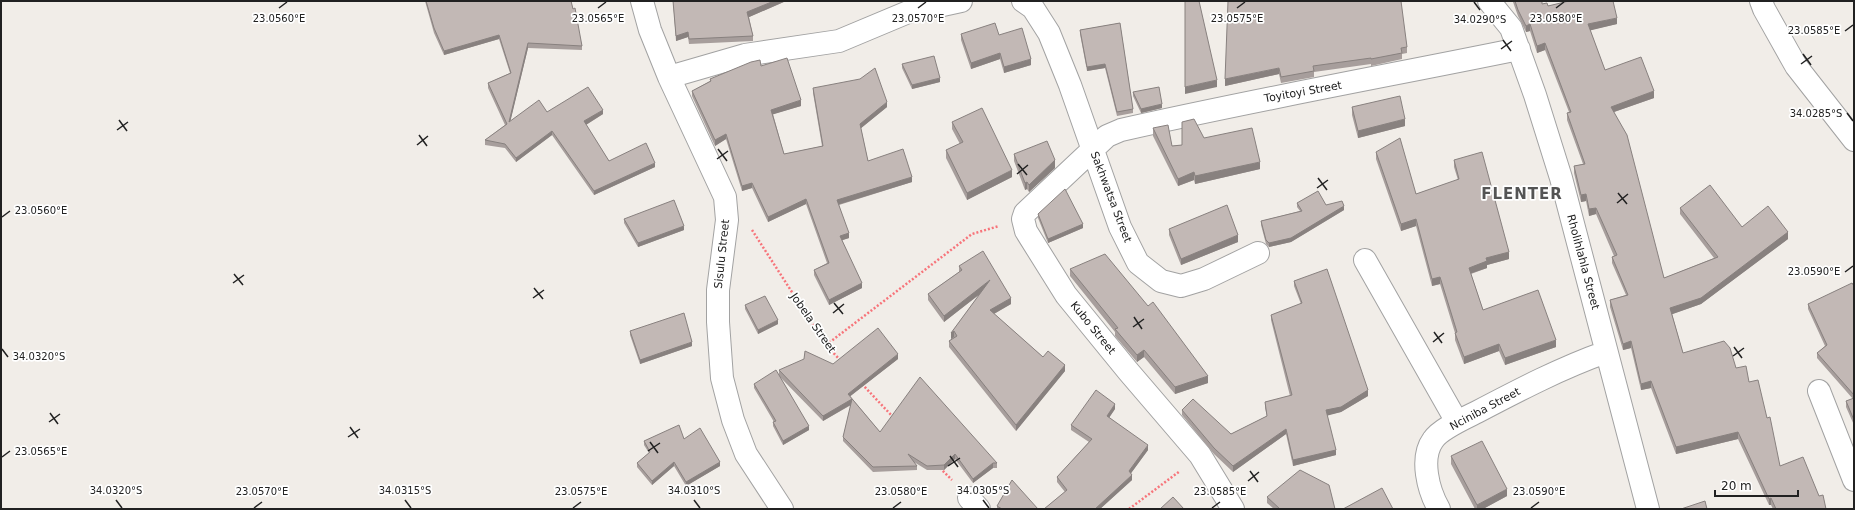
<svg xmlns="http://www.w3.org/2000/svg" width="1855" height="510" viewBox="0 0 1855 510" font-family="'DejaVu Sans',sans-serif">
<rect width="100%" height="100%" fill="#f1ede8"/>
<g fill="none" stroke-linecap="round" stroke-linejoin="round">
<defs>
<path id="minor" d="M 642,1 L 650,30 L 669,77 L 725,197 L 727,220 L 718,290 L 718,322 L 722,378 L 733,420 L 746,454 L 782,509
M 1023,1 L 1033,8 L 1049,33 L 1070,85 L 1120,227 L 1138,263 L 1161,281 L 1181,286 L 1204,279 L 1258,253
M 1489,1 L 1511,28 L 1535,95 L 1561,178 L 1648,509
M 1761,1 L 1764,9 L 1796,66 L 1854,140
M 669,77 L 745,55 L 839,41 L 913,10 L 920,10 L 961,1
M 1365,260 L 1457,422
M 1819,391 L 1854,480
M 969,498 L 979,509
M 1233,509 L 1200,455 L 1128,371 L 1066,295 L 1026,231 L 1023,219 L 1025,213 L 1107,136 L 1121,130 C 1253,100 1386,76 1519,49
M 1439,509 C 1428,490 1420,458 1433,440 C 1440,429 1465,418 1477,412 C 1519,390 1561,368 1606,352"/>
</defs>
<use href="#minor" stroke="#a2a2a2" stroke-width="24"/>
<path stroke="#f7747a" stroke-width="2.5" stroke-dasharray="2 2" stroke-linecap="butt" d="M 752,230 L 826,345 L 841,361
M 826,345 L 972,234 L 999,226
M 862,384 L 893,417
M 940,468 L 952,480
M 1129,509 L 1180,471"/>
<use href="#minor" stroke="#fff" stroke-width="22"/>
</g>
<path fill="#a79e9c" d="M 425,1 L 571,1 L 582,46 L 582,50 L 528,48 L 510,122 L 547,112 L 603,114 L 586,125 L 609,161 L 655,167 L 594,195 L 552,135 L 516,162 L 505,148 L 485,145 L 485,140 L 505,125 L 488,88 L 488,83 L 510,73 L 499,39 L 444,55 L 434,33 Z
M 673,1 L 786,1 L 749,17 L 753,36 L 753,41 L 689,44 L 688,37 L 676,41 Z
M 1505,1 L 1542,1 L 1542,4 L 1617,24 L 1590,30 L 1605,70 L 1654,98 L 1614,112 L 1664,278 L 1714,258 L 1680,214 L 1680,208 L 1742,227 L 1788,239 L 1701,304 L 1672,314 L 1683,353 L 1736,368 L 1749,382 L 1767,418 L 1780,466 L 1819,496 L 1826,509 L 1773,509 L 1771,505 L 1769,505 L 1738,439 L 1676,454 L 1651,388 L 1641,390 L 1631,348 L 1623,350 L 1610,307 L 1610,300 L 1626,295 L 1612,263 L 1612,257 L 1614,256 L 1596,214 L 1589,216 L 1586,201 L 1581,202 L 1574,173 L 1574,166 L 1583,164 L 1567,120 L 1567,113 L 1569,112 L 1545,50 L 1537,53 L 1530,31 L 1526,32 L 1518,16 L 1513,2 L 1506,2 Z
M 1120,23 L 1133,109 L 1133,113 L 1117,116 L 1105,68 L 1087,71 L 1080,34 L 1080,30 Z
M 961,34 L 999,35 L 1031,65 L 1004,73 L 1000,59 L 971,69 L 961,40 Z
M 1407,47 L 1407,53 L 1402,54 L 1402,59 L 1371,66 L 1371,64 L 1314,72 L 1314,77 L 1281,83 L 1279,74 L 1225,86 L 1225,79 Z
M 902,64 L 940,82 L 912,89 L 902,68 Z
M 761,66 L 801,106 L 773,114 L 784,154 L 822,146 L 813,93 L 813,88 L 887,107 L 861,128 L 868,161 L 912,182 L 839,205 L 849,238 L 842,240 L 862,288 L 829,305 L 814,275 L 814,270 L 827,263 L 806,204 L 768,222 L 752,188 L 742,191 L 726,139 L 715,146 L 692,96 L 692,91 L 710,81 L 710,79 Z
M 1133,92 L 1162,108 L 1141,113 L 1133,96 Z
M 1352,107 L 1405,126 L 1358,138 L 1352,115 Z
M 952,122 L 1012,177 L 967,200 L 946,158 L 946,150 L 960,144 L 952,129 Z
M 1153,128 L 1172,146 L 1182,145 L 1204,138 L 1260,169 L 1195,184 L 1194,180 L 1178,186 L 1153,136 Z
M 1376,152 L 1416,194 L 1458,180 L 1454,167 L 1454,160 L 1509,259 L 1487,265 L 1487,268 L 1471,274 L 1483,310 L 1556,347 L 1505,365 L 1499,351 L 1464,364 L 1455,340 L 1455,333 L 1440,284 L 1432,286 L 1416,226 L 1401,231 L 1376,159 Z
M 1014,154 L 1055,168 L 1029,192 L 1027,189 L 1025,190 L 1014,161 Z
M 1297,203 L 1326,205 L 1344,210 L 1291,242 L 1269,247 L 1266,244 L 1261,225 L 1261,221 L 1300,211 L 1297,207 Z
M 1038,214 L 1083,228 L 1048,243 L 1038,218 Z
M 624,219 L 684,230 L 638,247 L 624,223 Z
M 1169,229 L 1238,242 L 1181,265 L 1169,235 Z
M 959,266 L 1011,304 L 994,314 L 1043,357 L 1065,371 L 1016,431 L 949,347 L 949,341 L 954,337 L 951,339 L 951,333 L 980,294 L 944,322 L 928,300 L 928,294 L 959,272 Z
M 1070,269 L 1208,383 L 1175,394 L 1144,357 L 1137,362 L 1115,336 L 1115,332 L 1070,276 Z
M 1294,281 L 1368,396 L 1341,412 L 1327,415 L 1336,455 L 1293,466 L 1286,434 L 1233,472 L 1214,454 L 1182,415 L 1182,410 L 1231,434 L 1267,416 L 1265,408 L 1265,402 L 1290,396 L 1271,320 L 1271,315 L 1301,304 L 1294,286 Z
M 1854,286 L 1854,425 L 1846,407 L 1846,401 L 1853,399 L 1817,358 L 1817,353 L 1825,346 L 1808,309 L 1808,304 Z
M 745,305 L 778,324 L 758,334 L 745,309 Z
M 630,331 L 692,346 L 640,364 L 630,335 Z
M 898,359 L 850,396 L 880,432 L 997,463 L 997,468 L 993,468 L 973,483 L 955,459 L 944,470 L 927,470 L 914,462 L 917,466 L 917,470 L 873,472 L 843,441 L 843,437 L 851,405 L 823,421 L 780,377 L 809,430 L 783,445 L 773,426 L 773,422 L 774,422 L 754,388 L 754,384 L 779,374 L 779,370 L 833,364 Z
M 1115,409 L 1109,417 L 1148,450 L 1131,473 L 1132,480 L 1100,509 L 1044,509 L 1065,492 L 1057,482 L 1057,477 L 1089,442 L 1071,430 L 1071,425 Z
M 684,439 L 720,466 L 686,486 L 674,466 L 652,485 L 637,467 L 637,463 L 649,453 L 644,445 L 644,441 Z
M 1451,456 L 1507,496 L 1483,509 L 1475,509 L 1451,464 Z
M 1267,497 L 1335,509 L 1274,509 L 1267,503 Z
M 997,506 L 1038,509 L 997,509 Z"/>
<path fill="#88817f" d="M 774,1 L 786,1 L 747,18 L 747,12 Z
M 1617,18 L 1617,24 L 1588,31 L 1588,24 Z
M 1530,24 L 1530,31 L 1526,32 L 1526,26 Z
M 688,32 L 688,37 L 676,41 L 676,36 Z
M 499,35 L 499,39 L 444,55 L 444,51 Z
M 528,43 L 528,48 L 509,127 L 509,122 Z
M 1545,43 L 1545,50 L 1537,53 L 1537,46 Z
M 1000,53 L 1000,59 L 971,69 L 971,63 Z
M 1031,59 L 1031,65 L 1004,73 L 1004,67 Z
M 1105,64 L 1105,68 L 1087,71 L 1087,67 Z
M 1279,68 L 1279,74 L 1225,86 L 1225,79 Z
M 940,78 L 940,82 L 912,89 L 912,85 Z
M 1217,80 L 1217,87 L 1185,94 L 1185,87 Z
M 1654,91 L 1654,98 L 1611,113 L 1611,107 Z
M 801,100 L 801,106 L 771,115 L 771,110 Z
M 887,102 L 887,107 L 860,129 L 860,124 Z
M 1162,104 L 1162,108 L 1141,113 L 1141,109 Z
M 603,110 L 603,114 L 584,126 L 584,121 Z
M 1405,119 L 1405,126 L 1358,138 L 1358,131 Z
M 552,131 L 552,135 L 516,162 L 516,158 Z
M 726,134 L 726,139 L 715,146 L 715,140 Z
M 1055,160 L 1055,168 L 1029,192 L 1029,185 Z
M 1260,162 L 1260,169 L 1195,184 L 1195,176 Z
M 655,163 L 655,167 L 594,195 L 594,191 Z
M 1012,170 L 1012,177 L 967,200 L 967,193 Z
M 1194,172 L 1194,180 L 1178,186 L 1178,179 Z
M 912,177 L 912,182 L 837,205 L 837,200 Z
M 1027,182 L 1027,189 L 1025,190 L 1025,183 Z
M 752,183 L 752,188 L 742,191 L 742,186 Z
M 1586,194 L 1586,201 L 1581,202 L 1581,195 Z
M 806,199 L 806,204 L 768,222 L 768,217 Z
M 1344,206 L 1344,210 L 1291,242 L 1269,247 L 1269,243 Z
M 1596,208 L 1596,214 L 1589,216 L 1589,209 Z
M 1416,219 L 1416,226 L 1401,231 L 1401,224 Z
M 1083,224 L 1083,228 L 1048,243 L 1048,239 Z
M 684,226 L 684,230 L 638,247 L 638,243 Z
M 1788,232 L 1788,239 L 1701,304 L 1670,315 L 1670,308 Z
M 849,233 L 849,238 L 840,241 L 840,236 Z
M 1238,235 L 1238,242 L 1181,265 L 1181,259 Z
M 1509,252 L 1509,259 L 1487,265 L 1487,268 L 1469,274 L 1469,268 L 1486,258 Z
M 1440,277 L 1440,284 L 1432,286 L 1432,279 Z
M 990,280 L 990,286 L 944,322 L 944,316 Z
M 862,283 L 862,288 L 829,305 L 829,300 Z
M 1011,298 L 1011,304 L 990,316 L 990,310 Z
M 778,320 L 778,324 L 758,334 L 758,330 Z
M 954,331 L 954,337 L 951,339 L 951,333 Z
M 1556,340 L 1556,347 L 1505,365 L 1505,358 Z
M 1631,341 L 1631,348 L 1623,350 L 1623,344 Z
M 692,342 L 692,346 L 640,364 L 640,360 Z
M 1499,344 L 1499,351 L 1464,364 L 1464,357 Z
M 1144,350 L 1144,357 L 1137,362 L 1137,355 Z
M 898,354 L 898,359 L 848,398 L 848,394 Z
M 1065,365 L 1065,371 L 1016,431 L 1016,425 Z
M 1208,376 L 1208,383 L 1175,394 L 1175,387 Z
M 1651,381 L 1651,388 L 1641,390 L 1641,384 Z
M 1368,390 L 1368,396 L 1341,412 L 1326,416 L 1326,410 Z
M 852,399 L 852,404 L 823,421 L 823,416 Z
M 1115,404 L 1115,409 L 1107,421 L 1107,416 Z
M 809,426 L 809,430 L 783,445 L 783,441 Z
M 1286,429 L 1286,434 L 1233,472 L 1233,466 Z
M 1738,432 L 1738,439 L 1676,454 L 1676,447 Z
M 1148,445 L 1148,450 L 1129,476 L 1129,471 Z
M 1336,450 L 1336,455 L 1293,466 L 1293,460 Z
M 955,454 L 955,459 L 944,470 L 944,465 Z
M 674,462 L 674,466 L 652,485 L 652,481 Z
M 720,462 L 720,466 L 686,486 L 686,482 Z
M 993,463 L 993,468 L 973,483 L 973,479 Z
M 1132,475 L 1132,480 L 1100,509 L 1095,509 Z
M 1507,489 L 1507,496 L 1483,509 L 1477,509 L 1477,505 Z
M 1771,498 L 1771,505 L 1769,505 L 1769,499 Z"/>
<path fill="#c2b8b5" stroke="#88817f" d="M 426,1 L 571,1 L 573,9 L 575,8 L 582,46 L 528,43 L 509,122 L 539,100 L 547,112 L 588,87 L 603,110 L 584,121 L 609,161 L 646,143 L 655,163 L 594,191 L 552,131 L 516,158 L 505,144 L 485,140 L 507,124 L 488,83 L 511,73 L 499,35 L 444,51 L 434,28 Z
M 673,1 L 774,1 L 747,12 L 753,36 L 689,39 L 688,32 L 676,36 Z
M 1185,1 L 1199,1 L 1217,80 L 1185,87 Z
M 1228,1 L 1401,1 L 1407,47 L 1401,48 L 1402,53 L 1371,59 L 1371,58 L 1313,66 L 1314,71 L 1281,77 L 1279,68 L 1225,79 Z
M 1515,1 L 1542,1 L 1542,4 L 1547,3 L 1548,6 L 1569,1 L 1613,1 L 1617,18 L 1588,24 L 1605,70 L 1641,57 L 1654,91 L 1611,107 L 1627,135 L 1664,278 L 1718,257 L 1680,208 L 1710,185 L 1742,227 L 1768,206 L 1788,232 L 1701,298 L 1670,308 L 1683,353 L 1724,341 L 1730,348 L 1736,368 L 1746,366 L 1749,382 L 1758,380 L 1767,418 L 1770,417 L 1780,466 L 1803,457 L 1819,496 L 1823,495 L 1826,509 L 1776,509 L 1771,498 L 1769,499 L 1738,432 L 1676,447 L 1651,381 L 1641,384 L 1631,341 L 1623,344 L 1610,300 L 1628,295 L 1612,257 L 1617,255 L 1596,208 L 1589,209 L 1586,194 L 1581,195 L 1574,166 L 1585,164 L 1567,113 L 1571,112 L 1545,43 L 1537,46 L 1530,24 L 1526,26 L 1518,10 Z
M 995,23 L 999,35 L 1022,28 L 1031,59 L 1004,67 L 1000,53 L 971,63 L 961,34 Z
M 1120,23 L 1133,109 L 1117,112 L 1105,64 L 1087,67 L 1080,30 Z
M 934,56 L 940,78 L 912,85 L 902,64 Z
M 787,58 L 801,100 L 771,110 L 784,154 L 823,146 L 813,88 L 860,79 L 875,68 L 887,102 L 860,124 L 868,161 L 903,149 L 912,177 L 837,200 L 849,233 L 840,236 L 862,283 L 829,300 L 814,270 L 829,263 L 806,199 L 768,217 L 752,183 L 742,186 L 726,134 L 715,140 L 692,91 L 711,81 L 710,79 L 751,62 L 760,60 L 761,66 Z
M 1159,87 L 1162,104 L 1141,109 L 1133,92 Z
M 1400,96 L 1405,119 L 1358,131 L 1352,107 Z
M 982,108 L 1012,170 L 967,193 L 946,150 L 963,142 L 952,122 Z
M 1194,119 L 1204,138 L 1252,128 L 1260,162 L 1195,176 L 1194,172 L 1178,179 L 1153,128 L 1168,125 L 1172,146 L 1182,145 L 1182,122 Z
M 1400,138 L 1416,194 L 1459,179 L 1454,160 L 1482,152 L 1509,252 L 1486,258 L 1487,261 L 1469,268 L 1483,310 L 1538,290 L 1556,340 L 1505,358 L 1499,344 L 1464,357 L 1455,333 L 1457,332 L 1440,277 L 1432,279 L 1416,219 L 1401,224 L 1376,152 Z
M 1047,141 L 1055,160 L 1029,185 L 1027,182 L 1025,183 L 1014,154 Z
M 1065,189 L 1083,224 L 1048,239 L 1038,214 Z
M 1318,191 L 1326,205 L 1342,201 L 1344,206 L 1291,238 L 1269,243 L 1266,240 L 1261,221 L 1302,211 L 1297,203 Z
M 674,200 L 684,226 L 638,243 L 624,219 Z
M 1227,205 L 1238,235 L 1181,259 L 1169,229 Z
M 983,251 L 1011,298 L 990,310 L 1043,357 L 1048,351 L 1065,365 L 1016,425 L 949,341 L 957,336 L 954,331 L 951,333 L 990,280 L 944,316 L 928,294 L 962,270 L 959,266 Z
M 1105,254 L 1148,306 L 1153,302 L 1208,376 L 1175,387 L 1144,350 L 1137,355 L 1115,329 L 1118,328 L 1070,269 Z
M 1327,269 L 1368,390 L 1341,407 L 1326,410 L 1336,450 L 1293,460 L 1286,429 L 1233,466 L 1214,448 L 1182,410 L 1193,399 L 1231,434 L 1267,416 L 1265,402 L 1292,395 L 1271,315 L 1302,303 L 1294,281 Z
M 1852,283 L 1854,286 L 1854,395 L 1817,353 L 1827,345 L 1808,304 Z
M 765,296 L 778,320 L 758,330 L 745,305 Z
M 684,313 L 692,342 L 640,360 L 630,331 Z
M 878,328 L 898,354 L 848,394 L 880,432 L 920,377 L 997,463 L 993,463 L 973,479 L 955,454 L 944,465 L 927,466 L 908,454 L 917,466 L 873,467 L 843,437 L 852,399 L 823,416 L 779,370 L 804,359 L 805,351 L 833,364 Z
M 776,370 L 809,426 L 783,441 L 773,422 L 776,421 L 754,384 Z
M 1096,390 L 1115,404 L 1107,416 L 1148,445 L 1129,471 L 1132,475 L 1095,509 L 1044,509 L 1067,490 L 1057,477 L 1092,439 L 1071,425 Z
M 1854,398 L 1854,420 L 1846,401 Z
M 679,425 L 684,439 L 700,428 L 720,462 L 686,482 L 674,462 L 652,481 L 637,463 L 650,452 L 644,441 Z
M 1482,441 L 1507,489 L 1477,505 L 1451,456 Z
M 1300,470 L 1329,485 L 1335,509 L 1280,509 L 1267,497 Z
M 1012,480 L 1038,509 L 1002,509 L 997,506 Z
M 1382,488 L 1393,509 L 1343,509 Z
M 1173,497 L 1184,509 L 1160,509 Z
M 1705,501 L 1707,509 L 1681,509 Z"/>
<path fill="none" stroke="#212121" stroke-width="1.5" d="M 1474,2 L 1480,10M 279,8 L 287,2M 598,8 L 606,2M 918,8 L 926,2M 1237,8 L 1245,2M 1556,8 L 1564,2M 1845,31 L 1853,25M 1503,40 L 1511,51M 1501,49 L 1512,41M 1803,54 L 1811,65M 1801,64 L 1812,56M 1847,113 L 1853,121M 119,120 L 127,131M 117,130 L 128,122M 419,135 L 427,146M 417,145 L 428,136M 718,149 L 727,161M 717,159 L 728,151M 1018,164 L 1027,175M 1017,174 L 1028,165M 1318,178 L 1327,190M 1317,188 L 1328,180M 1618,193 L 1627,204M 1617,203 L 1628,194M 2,217 L 10,211M 1845,272 L 1853,266M 234,274 L 243,285M 233,283 L 244,275M 534,288 L 543,299M 533,298 L 544,290M 834,303 L 843,314M 833,313 L 844,304M 1134,317 L 1142,329M 1133,327 L 1144,319M 1434,332 L 1442,343M 1433,342 L 1444,333M 1734,347 L 1742,358M 2,349 L 8,357M 1733,356 L 1744,348M 50,413 L 58,424M 49,422 L 60,414M 350,427 L 358,438M 348,437 L 360,429M 650,442 L 658,453M 648,451 L 660,443M 950,456 L 958,467M 2,457 L 10,451M 948,466 L 960,458M 1250,471 L 1258,482M 1248,481 L 1259,472M 116,500 L 122,508M 405,500 L 411,508M 694,500 L 700,508M 983,500 L 989,508M 254,508 L 262,502M 573,508 L 581,502M 893,508 L 901,502M 1212,508 L 1220,502M 1531,508 L 1539,502"/>
<g text-anchor="middle" dominant-baseline="central" stroke-width="3.5" stroke-linejoin="round" paint-order="stroke">
<g font-size="11" fill="#212121" stroke="#fff">
<text transform="translate(1303 92) rotate(-10)">Toyitoyi Street</text>
<text transform="translate(1111 197) rotate(69)">Sakhwatsa Street</text>
<text transform="translate(722 254) rotate(-84)">Sisulu Street</text>
<text transform="translate(1583 262) rotate(75)">Rholihlahla Street</text>
<text transform="translate(813 323) rotate(55)">Jobela Street</text>
<text transform="translate(1093 328) rotate(51)">Kubo Street</text>
<text transform="translate(1485 409) rotate(-28)">Nciniba Street</text>
</g>
<g font-size="15" font-weight="bold" letter-spacing="1" fill="#545454" stroke="#fff">
<text x="1522" y="194">FLENTER</text>
</g>
</g>
<g font-size="10" text-anchor="middle" fill="#212121" stroke="#fff" stroke-width="3.5" stroke-linejoin="round" paint-order="stroke">
<text x="279" y="22">23.0560°E</text>
<text x="598" y="22">23.0565°E</text>
<text x="918" y="22">23.0570°E</text>
<text x="1237" y="22">23.0575°E</text>
<text x="1556" y="22">23.0580°E</text>
<text x="1480" y="23">34.0290°S</text>
<text x="1814" y="34">23.0585°E</text>
<text x="1816" y="117">34.0285°S</text>
<text x="41" y="214">23.0560°E</text>
<text x="1814" y="275">23.0590°E</text>
<text x="39" y="360">34.0320°S</text>
<text x="41" y="455">23.0565°E</text>
<text x="116" y="494">34.0320°S</text>
<text x="405" y="494">34.0315°S</text>
<text x="694" y="494">34.0310°S</text>
<text x="983" y="494">34.0305°S</text>
<text x="262" y="495">23.0570°E</text>
<text x="581" y="495">23.0575°E</text>
<text x="901" y="495">23.0580°E</text>
<text x="1220" y="495">23.0585°E</text>
<text x="1539" y="495">23.0590°E</text>
</g>
<rect width="1855" height="510" fill="none" stroke="#212121" stroke-width="4"/>
<path d="M1715 490v6h83v-6" fill="none" stroke="#212121" stroke-width="2"/>
<text x="1721" y="490" font-size="12" fill="#212121" stroke="#ffffff" stroke-width="3" paint-order="stroke">20 m</text>
</svg>
